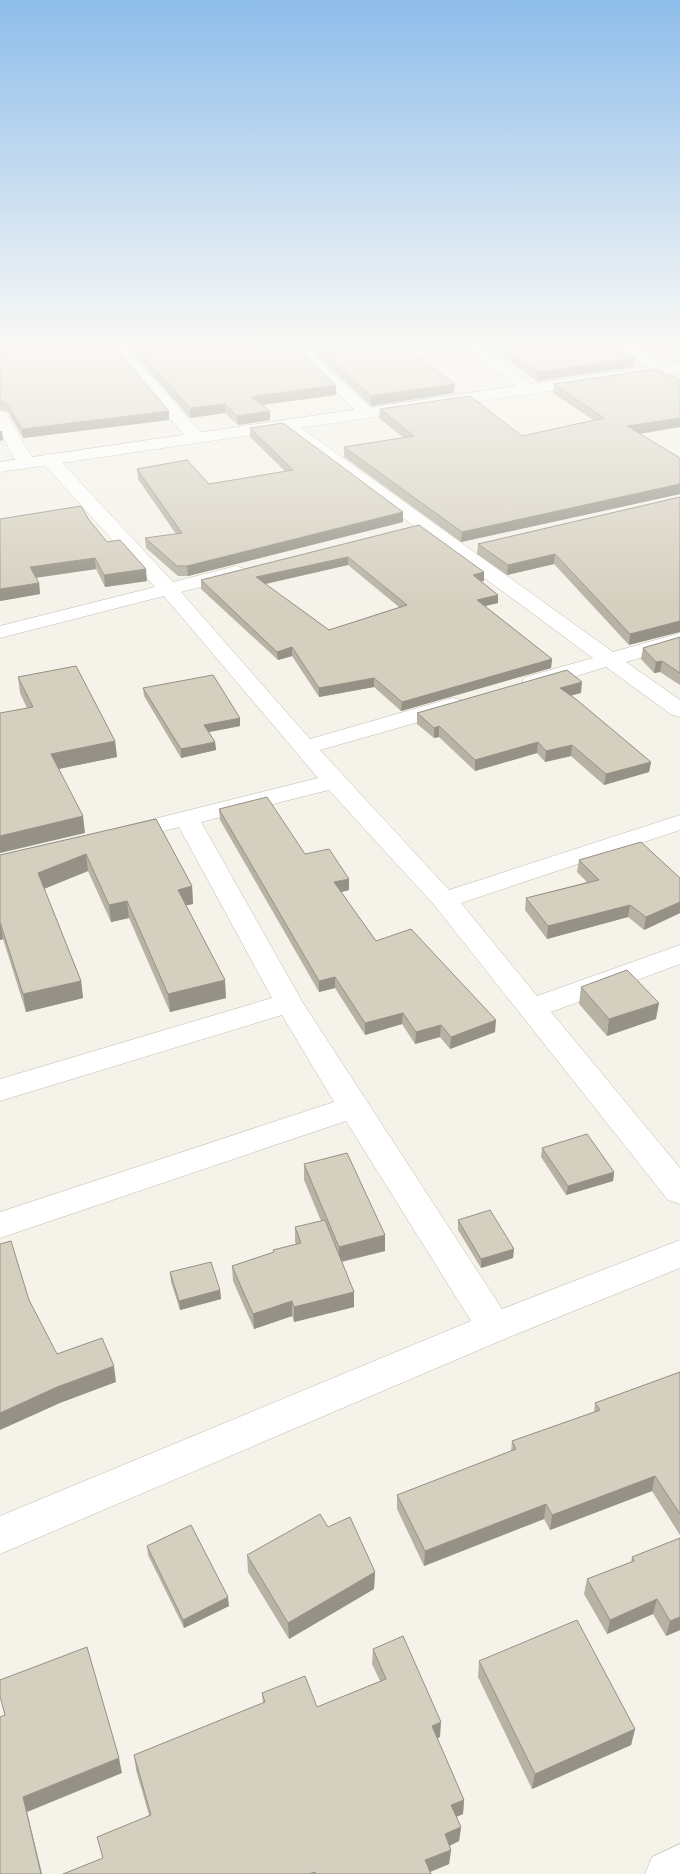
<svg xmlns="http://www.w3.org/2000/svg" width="680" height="1874" viewBox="0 0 680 1874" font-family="Mulish,sans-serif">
<rect width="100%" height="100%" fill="#f4f2e9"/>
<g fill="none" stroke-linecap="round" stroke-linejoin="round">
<defs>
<path id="minor" d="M 107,343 L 122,343 L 202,434 L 204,438 L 202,442 L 190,442 Z
M 285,343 L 300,343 L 373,410 L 375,413 L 373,416 L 361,416 Z
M 460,343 L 476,343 L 538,389 L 535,392 L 525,392 Z
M 614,343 L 631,343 L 670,370 L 667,373 L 657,373 Z
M 0,411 L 6,413 L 8,416 L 35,463 L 32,467 L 26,468 L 20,467 L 17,463 L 0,431 Z
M 287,420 L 293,422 L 613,652 L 680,633 L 680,646 L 626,662 L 680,700 L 680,717 L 672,715 L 606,667 L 533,689 L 525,687 L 522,682 L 525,677 L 593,658 L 281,428 L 279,425 L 281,422 Z
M 49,454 L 55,455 L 173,582 L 236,566 L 243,568 L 246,572 L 243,576 L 181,592 L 310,739 L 445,700 L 453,698 L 461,700 L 464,705 L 461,710 L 320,750 L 449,890 L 680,815 L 680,830 L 461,903 L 537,996 L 680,945 L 680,964 L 551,1012 L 680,1168 L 680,1204 L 668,1200 L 435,906 L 329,790 L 201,822 L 303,1003 L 502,1309 L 680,1240 L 680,1268 L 507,1338 L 0,1554 L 0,1516 L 471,1321 L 346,1121 L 0,1238 L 0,1212 L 334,1102 L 282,1015 L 0,1101 L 0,1079 L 272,998 L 179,827 L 123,842 L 114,839 L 110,834 L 114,829 L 318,778 L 164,596 L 0,638 L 0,626 L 155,587 L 43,463 L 40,459 L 43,455 Z
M 680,1844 L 680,1874 L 645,1874 L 652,1857 Z"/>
<path id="tertiary" d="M 680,362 L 680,372 L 0,472 L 0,462 Z"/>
</defs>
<use href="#minor" stroke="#bfbaac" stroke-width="1"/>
<use href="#tertiary" stroke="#bfbaac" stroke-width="1"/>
<use href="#minor" fill="#fff" fill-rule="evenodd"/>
<use href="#tertiary" fill="#fff" fill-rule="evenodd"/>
</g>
<path fill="#b7b2a4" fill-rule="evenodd" d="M 124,343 L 291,343 L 336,395 L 262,405 L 270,411 L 270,420 L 238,425 L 225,413 L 190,418 Z
M 303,343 L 400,343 L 455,384 L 454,393 L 371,406 Z
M 483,343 L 602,343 L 634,358 L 633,367 L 537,381 Z
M 661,343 L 680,343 L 680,348 Z
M 0,352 L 169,411 L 169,420 L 23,438 L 8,412 L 0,410 Z
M 680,380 L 680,427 L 639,434 L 680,458 L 680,494 L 461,542 L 344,457 L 344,447 L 404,438 L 379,418 L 380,409 L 522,436 L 593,420 L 553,393 L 554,384 Z
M 250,428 L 403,512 L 403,522 L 188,576 L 178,576 L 146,548 L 145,538 L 176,534 L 138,479 L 137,469 L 209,484 L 285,471 L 250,437 Z
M 680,497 L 629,645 L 554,564 L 507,575 L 477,554 L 478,544 Z
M 89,520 L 107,542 L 147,581 L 105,587 L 96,569 L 36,578 L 39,583 L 40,594 L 0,601 Z
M 419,525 L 484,581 L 481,581 L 498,595 L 498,603 L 485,606 L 552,659 L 551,668 L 401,711 L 374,687 L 319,697 L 292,656 L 278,660 L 201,589 L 201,580 ZM 348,565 L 399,607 L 329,630 L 265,584 Z
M 680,637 L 680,685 L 660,672 L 654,673 L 641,659 L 643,648 Z
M 18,677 L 115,741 L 117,757 L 59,769 L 85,833 L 20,693 Z
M 143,688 L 240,726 L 209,732 L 215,742 L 216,750 L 181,758 L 144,696 Z
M 581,693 L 571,695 L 651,762 L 649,772 L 604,785 L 571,756 L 545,762 L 537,753 L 475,771 L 439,737 L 434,738 L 417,724 L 417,713 Z
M 219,809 L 305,854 L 349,879 L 349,890 L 341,892 L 376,941 L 495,1032 L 450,1049 L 440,1037 L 415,1044 L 402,1024 L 365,1035 L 335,988 L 319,992 L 220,820 Z
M 156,819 L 192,886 L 193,904 L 186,905 L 226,998 L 170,1012 L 129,918 L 111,922 L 88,871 L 44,889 L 81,981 L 83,998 L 26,1012 L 3,939 L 0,940 L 0,855 Z
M 579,860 L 680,878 L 680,913 L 644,930 L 628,917 L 547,939 L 525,910 L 526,898 L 587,882 L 577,872 Z
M 581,987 L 656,1019 L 607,1036 L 579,1004 Z
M 542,1148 L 614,1172 L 613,1181 L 566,1195 L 541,1157 Z
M 304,1164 L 385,1251 L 342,1262 L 354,1307 L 294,1322 L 292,1316 L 254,1329 L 233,1281 L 232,1266 L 274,1252 L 273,1250 L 296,1244 L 295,1242 L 295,1227 L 321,1221 L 304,1180 Z
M 458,1220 L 513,1258 L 481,1268 L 458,1230 Z
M 170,1272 L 220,1290 L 221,1299 L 180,1310 L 171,1282 Z
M 680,1372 L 680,1535 L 652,1491 L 550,1530 L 544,1519 L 424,1566 L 397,1509 L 397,1495 L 511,1451 L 512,1441 L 594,1412 L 595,1403 Z
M 328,1527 L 375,1572 L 374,1589 L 289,1639 L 248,1572 L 247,1555 Z
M 680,1538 L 680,1630 L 666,1636 L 653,1614 L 607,1634 L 584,1594 L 587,1579 L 631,1562 L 632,1557 Z
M 147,1546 L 229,1606 L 184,1628 L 148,1555 Z
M 373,1649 L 440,1737 L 437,1738 L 464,1800 L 463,1814 L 456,1817 L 461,1827 L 459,1841 L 449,1846 L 451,1850 L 449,1864 L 430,1872 L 431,1874 L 63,1874 L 103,1858 L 149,1815 L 136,1770 L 134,1755 L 263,1703 L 262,1693 L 317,1707 L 380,1681 L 372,1664 Z
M 479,1661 L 635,1729 L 631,1745 L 532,1789 L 478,1677 Z"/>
<path fill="#959186" d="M 0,343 L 55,343 L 0,349 Z
M 634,358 L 633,367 L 537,381 L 538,372 Z
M 455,384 L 454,393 L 371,406 L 371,396 Z
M 336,385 L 336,395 L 252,406 L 251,397 Z
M 225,404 L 225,413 L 190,418 L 190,408 Z
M 169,411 L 169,420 L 23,438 L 22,429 Z
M 270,411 L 270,420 L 238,425 L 237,416 Z
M 680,418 L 680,427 L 626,436 L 627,426 Z
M 0,431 L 2,431 L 3,440 L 0,441 Z
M 680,484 L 680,494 L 461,542 L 462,532 Z
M 403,512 L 403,522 L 188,576 L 187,566 Z
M 555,554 L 554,564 L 507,575 L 508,565 Z
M 348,557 L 348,565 L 256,586 L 256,577 Z
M 95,558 L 96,569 L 32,578 L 30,567 Z
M 146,569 L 147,581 L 105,587 L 104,575 Z
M 484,572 L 484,581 L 472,583 L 473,575 Z
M 39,583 L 40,594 L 0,601 L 0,589 Z
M 498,595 L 498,603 L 477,608 L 477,600 Z
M 680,621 L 680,632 L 629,645 L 630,634 Z
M 292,647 L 292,656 L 278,660 L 277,652 Z
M 552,659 L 551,668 L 401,711 L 402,702 Z
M 662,661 L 660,672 L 654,673 L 656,662 Z
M 374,678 L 374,687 L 319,697 L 319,688 Z
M 582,682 L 581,693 L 559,699 L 560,688 Z
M 240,718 L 240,726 L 204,733 L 204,725 Z
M 439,726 L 439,737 L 434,738 L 434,728 Z
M 115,741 L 117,757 L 53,770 L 51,754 Z
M 215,742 L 216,750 L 181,758 L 181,749 Z
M 538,742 L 537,753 L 475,771 L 475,760 Z
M 572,745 L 571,756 L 545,762 L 546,751 Z
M 651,762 L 649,772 L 604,785 L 606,774 Z
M 83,816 L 85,833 L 0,853 L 0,836 Z
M 86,854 L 88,871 L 41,890 L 38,873 Z
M 349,879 L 349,890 L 334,894 L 334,882 Z
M 192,886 L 193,904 L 179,907 L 178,890 Z
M 127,901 L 129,918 L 111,922 L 109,905 Z
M 680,902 L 680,913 L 644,930 L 646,917 Z
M 630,905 L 628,917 L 547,939 L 548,926 Z
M 0,922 L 3,939 L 0,940 Z
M 335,977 L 335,988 L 319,992 L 319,981 Z
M 225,980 L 226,998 L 170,1012 L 168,994 Z
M 81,981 L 83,998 L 26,1012 L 23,994 Z
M 659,1003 L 656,1019 L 607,1036 L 609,1019 Z
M 403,1013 L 402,1024 L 365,1035 L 365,1023 Z
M 496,1020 L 495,1032 L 450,1049 L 451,1037 Z
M 441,1025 L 440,1037 L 415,1044 L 416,1032 Z
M 614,1172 L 613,1181 L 566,1195 L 568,1186 Z
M 385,1235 L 385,1251 L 339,1262 L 339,1247 Z
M 514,1249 L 513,1258 L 481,1268 L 481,1259 Z
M 220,1290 L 221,1299 L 180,1310 L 179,1301 Z
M 354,1292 L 354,1307 L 294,1322 L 294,1307 Z
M 292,1301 L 292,1316 L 254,1329 L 253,1314 Z
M 114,1366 L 116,1382 L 60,1403 L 0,1430 L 0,1413 L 57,1387 Z
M 655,1476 L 652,1491 L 550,1530 L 552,1515 Z
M 546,1504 L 544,1519 L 424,1566 L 425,1551 Z
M 375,1572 L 374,1589 L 289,1639 L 288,1623 Z
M 228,1597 L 229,1606 L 184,1628 L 183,1620 Z
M 657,1599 L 653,1614 L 607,1634 L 610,1620 Z
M 680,1617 L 680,1630 L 666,1636 L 670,1621 Z
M 441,1722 L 440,1737 L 430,1742 L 432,1726 Z
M 635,1729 L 631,1745 L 532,1789 L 535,1774 Z
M 119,1758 L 122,1773 L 27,1812 L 42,1874 L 41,1874 L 23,1797 Z
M 464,1800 L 463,1814 L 449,1820 L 451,1805 Z
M 461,1827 L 459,1841 L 443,1849 L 445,1834 Z
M 451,1850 L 449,1864 L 425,1874 L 425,1860 Z"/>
<path fill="#d5cfbf" stroke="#959186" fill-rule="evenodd" d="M 84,343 L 111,343 L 169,411 L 22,429 L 6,403 L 0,401 L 0,352 Z
M 131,343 L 291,343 L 336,385 L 251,397 L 270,411 L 237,416 L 225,404 L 190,408 Z
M 312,343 L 400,343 L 455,384 L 371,396 Z
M 496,343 L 602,343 L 634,358 L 538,372 Z
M 656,369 L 680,380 L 680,418 L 627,426 L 680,458 L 680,484 L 462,532 L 344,447 L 414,436 L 380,409 L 470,396 L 522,436 L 604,418 L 554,384 Z
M 283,423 L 403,512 L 187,566 L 177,566 L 145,538 L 182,533 L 137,469 L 187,460 L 209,484 L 293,470 L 250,428 Z
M 680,497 L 680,621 L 630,634 L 555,554 L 508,565 L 478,544 Z
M 81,506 L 89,520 L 107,542 L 120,540 L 146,569 L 104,575 L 95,558 L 30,567 L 39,583 L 0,589 L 0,519 Z
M 419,525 L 484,572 L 473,575 L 498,595 L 477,600 L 552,659 L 402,702 L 374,678 L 319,688 L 292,647 L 277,652 L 201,580 ZM 348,557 L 407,605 L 329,630 L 256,577 Z
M 680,637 L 680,673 L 662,661 L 656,662 L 643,648 Z
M 76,666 L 115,741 L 51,754 L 83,816 L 0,836 L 0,713 L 33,707 L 18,677 Z
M 567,670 L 582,682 L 560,688 L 577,700 L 651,762 L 606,774 L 572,745 L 546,751 L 538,742 L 475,760 L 439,726 L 434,728 L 417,713 Z
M 213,675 L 240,718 L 204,725 L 215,742 L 181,749 L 143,688 Z
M 267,797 L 305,854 L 329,849 L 349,879 L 334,882 L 376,941 L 411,929 L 496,1020 L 451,1037 L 441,1025 L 416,1032 L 403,1013 L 365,1023 L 335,977 L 319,981 L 219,809 Z
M 156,819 L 192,886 L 178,890 L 225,980 L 168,994 L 127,901 L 109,905 L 86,854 L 38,873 L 81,981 L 23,994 L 0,922 L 0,855 Z
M 641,842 L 680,878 L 680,902 L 646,917 L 630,905 L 548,926 L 526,898 L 599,880 L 579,860 Z
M 627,970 L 659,1003 L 609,1019 L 581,987 Z
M 587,1134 L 614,1172 L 568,1186 L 542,1148 Z
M 347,1153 L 385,1235 L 339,1247 L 304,1164 Z
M 490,1210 L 514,1249 L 481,1259 L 458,1220 Z
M 325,1220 L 354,1292 L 294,1307 L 292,1301 L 253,1314 L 232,1266 L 274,1252 L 273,1250 L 301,1243 L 295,1227 Z
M 11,1241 L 29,1300 L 57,1354 L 102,1338 L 114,1366 L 57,1387 L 0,1413 L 0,1244 Z
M 211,1262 L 220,1290 L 179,1301 L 170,1272 Z
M 680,1372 L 680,1514 L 655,1476 L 552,1515 L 546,1504 L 425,1551 L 397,1495 L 516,1449 L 512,1441 L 600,1410 L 595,1403 Z
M 320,1514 L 328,1527 L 350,1517 L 375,1572 L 288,1623 L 247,1555 Z
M 191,1525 L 228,1597 L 183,1620 L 147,1546 Z
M 680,1538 L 680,1617 L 670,1621 L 657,1599 L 610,1620 L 587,1579 L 634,1561 L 632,1557 Z
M 577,1620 L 635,1729 L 535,1774 L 479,1661 Z
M 403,1636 L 441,1722 L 432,1726 L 464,1800 L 451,1805 L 461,1827 L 445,1834 L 451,1850 L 425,1860 L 431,1874 L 316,1874 L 315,1872 L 309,1874 L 63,1874 L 103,1858 L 97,1837 L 151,1815 L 134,1755 L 265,1702 L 262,1693 L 305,1676 L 317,1707 L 386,1679 L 373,1649 Z
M 87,1647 L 119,1758 L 23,1797 L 41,1874 L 0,1874 L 0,1717 L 5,1715 L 0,1696 L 0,1680 Z"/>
<linearGradient id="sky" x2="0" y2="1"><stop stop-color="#8ebdeb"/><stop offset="0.57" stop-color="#faf9f5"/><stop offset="1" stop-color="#faf9f5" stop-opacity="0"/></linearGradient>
<rect width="680" height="605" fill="url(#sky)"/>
</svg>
